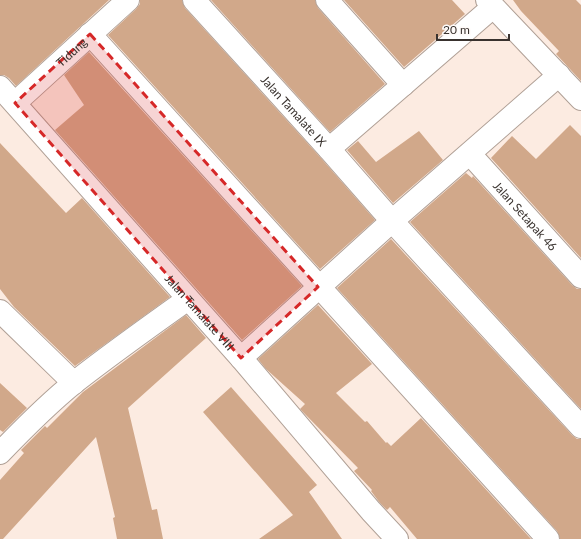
<svg xmlns="http://www.w3.org/2000/svg" width="581" height="539" viewBox="0 0 581 539" font-family="Lato,sans-serif">
<rect width="100%" height="100%" fill="#fcebe1"/>
<path fill="#d1a88a" d="M 0,0 L 109,0 L 16,86 L 9,78 L 4,75 L 0,75 Z
M 140,0 L 182,0 L 185,8 L 320,157 L 375,220 L 320,269 L 108,35 L 136,9 L 140,4 Z
M 211,0 L 315,0 L 318,8 L 385,84 L 330,132 Z
M 344,0 L 452,0 L 465,14 L 404,67 Z
M 513,0 L 576,0 L 581,5 L 581,81 L 556,54 L 559,51 L 521,11 Z
M 89,52 L 302,286 L 242,340 L 55,130 L 84,105 L 64,75 Z
M 570,125 L 581,136 L 581,258 L 491,158 L 512,136 L 536,159 Z
M 419,131 L 443,160 L 393,203 L 347,150 L 358,141 L 376,162 Z
M 0,143 L 66,213 L 82,198 L 170,297 L 75,366 L 14,307 L 0,289 Z
M 466,173 L 472,178 L 473,176 L 572,285 L 577,289 L 581,289 L 581,409 L 410,222 Z
M 391,239 L 572,435 L 577,439 L 581,439 L 581,539 L 560,539 L 557,531 L 337,288 Z
M 318,305 L 372,364 L 336,393 L 365,422 L 367,421 L 386,443 L 387,442 L 391,446 L 421,418 L 531,539 L 417,539 L 390,507 L 387,510 L 380,503 L 371,491 L 372,490 L 354,471 L 358,468 L 300,409 L 305,404 L 266,369 L 258,359 Z
M 186,315 L 206,338 L 128,408 L 152,510 L 157,509 L 163,539 L 117,539 L 113,518 L 115,517 L 96,437 L 3,539 L 0,539 L 0,480 L 24,453 L 21,450 L 45,426 L 47,428 L 83,392 Z
M 0,383 L 27,408 L 3,432 L 0,430 Z
M 231,387 L 317,485 L 309,492 L 342,539 L 259,539 L 293,515 L 203,412 Z"/>
<g fill="none" stroke-linecap="round" stroke-linejoin="round">
<defs>
<g id="street">
<path id="s1" d="M 194,0 L 329,149 L 392,221 L 581,427"/>
<path d="M 327,0 L 403,85"/>
<path d="M 90,34 L 548,539"/>
<path id="s2" d="M 0,87 L 241,358 L 371,511 L 397,539"/>
<path id="s3" d="M 15,103 L 128,0"/>
<path d="M 329,149 L 493,7"/>
<path id="s4" d="M 470,154 L 581,277"/>
<path d="M 0,311 L 74,383"/>
<path d="M 241,358 L 392,221 L 559,75"/>
<path d="M 0,453 C 24,428 49,403 75,382 C 112,353 150,326 188,299"/>
</g>
<path id="secondary" d="M 487,0 L 581,99"/>
</defs>
<use href="#street" stroke="#b0a096" stroke-width="24"/>
<use href="#secondary" stroke="#b0a096" stroke-width="24"/>
<use href="#street" stroke="#fff" stroke-width="22"/>
<use href="#secondary" stroke="#fff" stroke-width="22"/>
</g>
<path fill="#d62828" fill-opacity="0.2" stroke="#d62828" stroke-width="3" stroke-dasharray="8 5" stroke-linejoin="round" d="M 90,34 L 318,287 L 241,358 L 15,103 Z"/>
<g text-anchor="middle" dominant-baseline="central" stroke-width="4" stroke-linejoin="round" paint-order="stroke">
<g font-size="12" fill="#39322e" stroke="#fffbf9">
<text stroke="none"><textPath href="#s3" startOffset="76">Tidung</textPath></text>
<text stroke="none"><textPath href="#s1" startOffset="149">Jalan Tamalate IX</textPath></text>
<text stroke="none"><textPath href="#s4" startOffset="83">Jalan Setapak 46</textPath></text>
<text stroke="none"><textPath href="#s2" startOffset="301">Jalan Tamalate VIII</textPath></text>
</g>
</g>
<path d="M437 34v6h72v-6" fill="none" stroke="#39322e" stroke-width="2"/>
<text x="443" y="34" font-size="12" fill="#39322e" stroke="#fffbf9" stroke-width="3" paint-order="stroke">20 m</text>
</svg>
